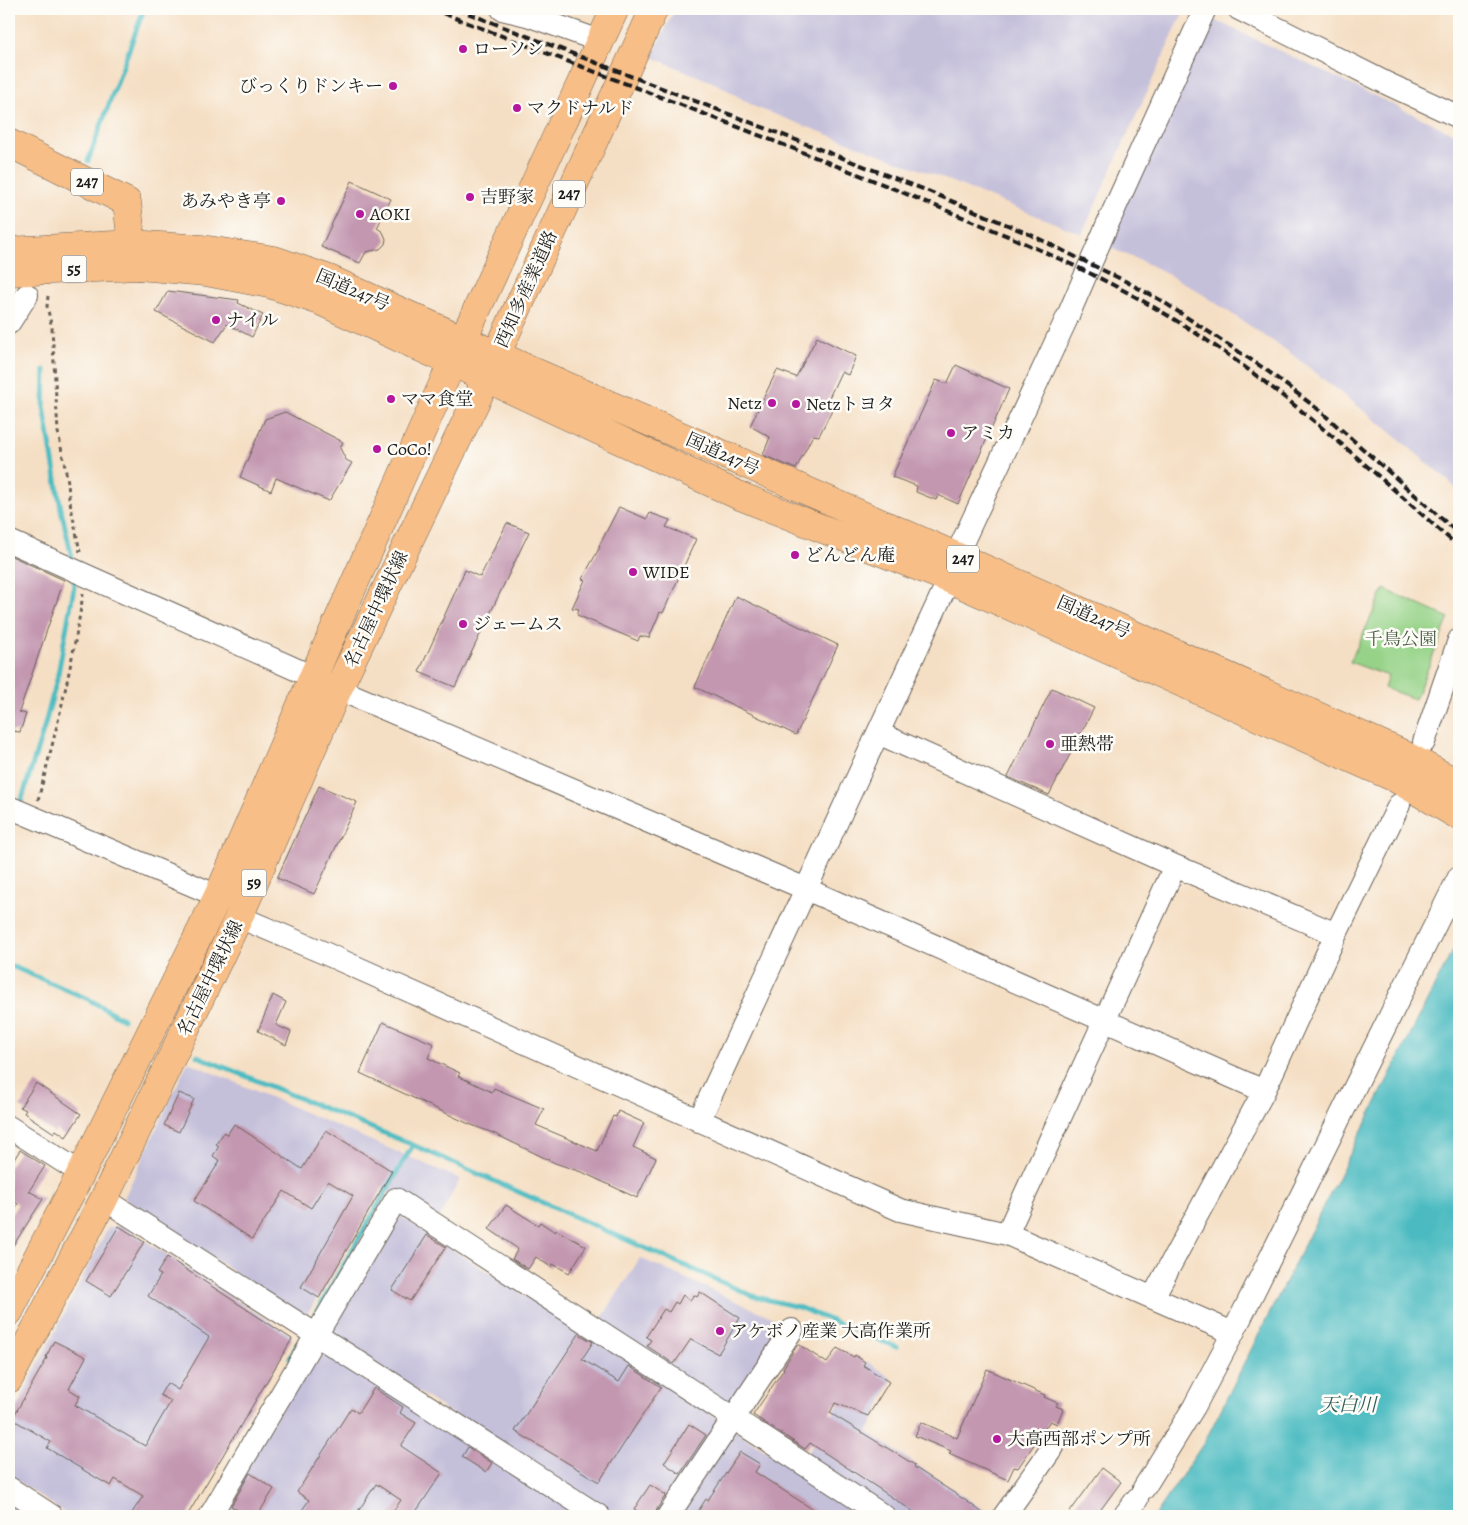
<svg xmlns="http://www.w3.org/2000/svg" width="1468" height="1525" viewBox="0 0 1468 1525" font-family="Alegreya,'Noto Serif JP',serif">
<rect width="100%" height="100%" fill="#fdfcf7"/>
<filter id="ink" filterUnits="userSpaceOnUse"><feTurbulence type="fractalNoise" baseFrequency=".02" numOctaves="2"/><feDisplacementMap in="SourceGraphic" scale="10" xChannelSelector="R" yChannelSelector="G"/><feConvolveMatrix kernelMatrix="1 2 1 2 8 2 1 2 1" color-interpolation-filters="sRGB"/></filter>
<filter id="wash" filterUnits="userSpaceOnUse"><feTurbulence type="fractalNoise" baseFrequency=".0096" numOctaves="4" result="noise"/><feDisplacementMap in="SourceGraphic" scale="20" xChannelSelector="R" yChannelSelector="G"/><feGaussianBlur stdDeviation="1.12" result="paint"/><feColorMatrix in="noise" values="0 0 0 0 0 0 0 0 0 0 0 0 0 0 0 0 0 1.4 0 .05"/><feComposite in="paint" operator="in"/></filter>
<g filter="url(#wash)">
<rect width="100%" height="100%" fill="#f5dfc4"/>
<path fill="#c5c0da" d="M 675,9 L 1181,9 L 1183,13 L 1082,234 L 927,172 L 755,107 L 719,85 L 652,57 Z
M 1200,13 L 1459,136 L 1459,492 L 1450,482 L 1387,429 L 1289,352 L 1193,288 L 1152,266 L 1090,239 Z
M 188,1062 L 460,1179 L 438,1220 L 383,1188 L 304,1319 L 124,1198 Z
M 394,1212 L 722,1421 L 660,1516 L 608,1516 L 325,1331 Z
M 121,1225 L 292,1336 L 188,1516 L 69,1516 L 9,1475 L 9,1422 L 108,1228 Z
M 640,1258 L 787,1324 L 731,1410 L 599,1323 Z
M 319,1346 L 582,1516 L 216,1516 Z
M 867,1361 L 892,1379 L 868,1432 L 993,1516 L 889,1516 L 802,1461 Z
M 734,1430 L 865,1516 L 677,1516 Z
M 9,1498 L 36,1516 L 9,1516 Z"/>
<path fill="#96d388" stroke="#597852" d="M 1384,589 L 1449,618 L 1415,699 L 1384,688 L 1388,676 L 1350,662 Z"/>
<path fill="#4cbbc1" stroke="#346c6e" d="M 1459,938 L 1459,1516 L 1155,1516 L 1205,1441 Z"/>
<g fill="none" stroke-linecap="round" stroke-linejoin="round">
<path stroke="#4cbbc1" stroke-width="5" d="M 88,161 L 144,9
M 9,338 L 15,329
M 45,370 L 44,407 L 61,509 L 73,562
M 20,805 L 44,728 L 57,679 L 74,588 L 74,576
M 9,965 L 88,999 L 123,1019
M 197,1056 L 413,1145 L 753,1296 L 798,1307 L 896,1347
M 310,1323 L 413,1145
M 290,1358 L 304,1333"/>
</g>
<g id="blocks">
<path fill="#c397b0" d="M 352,181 L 391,199 L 377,228 L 383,232 L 386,239 L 385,244 L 380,249 L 366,252 L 360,263 L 321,247 Z
M 168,291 L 239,300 L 238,303 L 263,315 L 252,337 L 227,324 L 215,342 L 156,312 Z
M 817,337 L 856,356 L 848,375 L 841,372 L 827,402 L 834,406 L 819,436 L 813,435 L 796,469 L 763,455 L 770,437 L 750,426 L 777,370 L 796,377 Z
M 956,365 L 1009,389 L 958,504 L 938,495 L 936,500 L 916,492 L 917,486 L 892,477 L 936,380 L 947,384 Z
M 285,412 L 343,442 L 340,448 L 346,460 L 352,463 L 329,501 L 276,478 L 271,491 L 240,477 L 265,419 Z
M 619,507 L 647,519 L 650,513 L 670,520 L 666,527 L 696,539 L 663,613 L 660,612 L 649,638 L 640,636 L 638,641 L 577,615 L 579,609 L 572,608 L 585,580 L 582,579 L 600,547 L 599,546 Z
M 507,523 L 529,532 L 455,687 L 419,672 L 465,570 L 480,577 Z
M 9,555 L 64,580 L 19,712 L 26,714 L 20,732 L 12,731 L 11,735 L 9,735 Z
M 736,596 L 838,645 L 796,735 L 695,687 Z
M 1052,688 L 1094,708 L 1049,795 L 1008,777 Z
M 319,786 L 357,802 L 314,894 L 277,878 Z
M 273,995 L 286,1002 L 276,1025 L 291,1032 L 286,1045 L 258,1031 Z
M 383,1022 L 434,1044 L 428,1058 L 460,1073 L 458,1076 L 492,1092 L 494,1088 L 544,1109 L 536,1125 L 597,1151 L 613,1116 L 616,1117 L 618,1111 L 644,1123 L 633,1147 L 656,1158 L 637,1198 L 584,1173 L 555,1163 L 493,1133 L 469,1124 L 360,1073 Z
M 36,1083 L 81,1114 L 66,1137 L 56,1130 L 54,1133 L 24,1113 L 26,1110 L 20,1107 Z
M 179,1093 L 194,1099 L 179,1132 L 164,1125 Z
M 234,1124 L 302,1169 L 326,1130 L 392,1171 L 319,1298 L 301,1287 L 353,1196 L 328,1181 L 311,1208 L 284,1191 L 252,1239 L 194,1201 L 220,1161 L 213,1156 L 219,1146 L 216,1144 L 224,1132 L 227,1135 Z
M 20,1150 L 45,1166 L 29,1191 L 43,1199 L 9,1252 L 9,1218 L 18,1204 L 9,1198 L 9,1167 Z
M 506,1205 L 538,1225 L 540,1222 L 555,1232 L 556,1230 L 586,1246 L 569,1273 L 553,1264 L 551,1267 L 536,1257 L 528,1269 L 512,1259 L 518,1249 L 489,1229 Z
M 119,1226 L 144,1242 L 111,1296 L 86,1281 Z
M 427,1235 L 446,1247 L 410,1301 L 392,1290 Z
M 167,1257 L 292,1339 L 187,1516 L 130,1516 L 143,1496 L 115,1479 L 111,1486 L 100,1480 L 47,1448 L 51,1442 L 12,1419 L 47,1358 L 46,1357 L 54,1341 L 86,1357 L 69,1389 L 80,1396 L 75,1405 L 145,1446 L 171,1401 L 160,1395 L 167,1383 L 178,1390 L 209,1337 L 148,1296 L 161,1275 L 157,1273 Z
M 700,1292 L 740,1318 L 718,1354 L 691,1339 L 674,1364 L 647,1346 L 651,1340 L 646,1337 L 664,1309 L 669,1312 L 675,1302 L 678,1304 L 683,1295 L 690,1300 L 694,1295 L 697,1297 Z
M 579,1334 L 593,1342 L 582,1359 L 619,1382 L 629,1366 L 661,1387 L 599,1482 L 515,1431 Z
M 798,1344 L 827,1363 L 837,1348 L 854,1357 L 855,1355 L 865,1362 L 863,1365 L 889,1382 L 868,1416 L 835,1403 L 830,1413 L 915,1465 L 914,1467 L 965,1500 L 987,1516 L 920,1516 L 810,1443 L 805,1449 L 753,1415 L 784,1369 L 783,1368 Z
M 987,1369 L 1045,1395 L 1044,1397 L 1058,1403 L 1056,1406 L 1063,1409 L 1057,1424 L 1050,1421 L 1018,1468 L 1014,1467 L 1008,1480 L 949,1454 L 951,1451 L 915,1436 L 921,1422 L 957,1438 Z
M 374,1388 L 403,1407 L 400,1413 L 416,1423 L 401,1446 L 442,1473 L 413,1516 L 390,1516 L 401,1500 L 376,1484 L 355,1516 L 298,1516 L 309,1500 L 297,1492 L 351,1408 L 358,1413 Z
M 689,1424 L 706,1435 L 680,1474 L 664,1463 Z
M 468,1447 L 492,1463 L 486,1472 L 462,1457 Z
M 740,1452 L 760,1464 L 755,1472 L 823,1516 L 695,1516 L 706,1499 L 708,1500 Z
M 1102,1468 L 1121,1482 L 1096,1516 L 1067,1516 Z
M 250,1473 L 274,1489 L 257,1516 L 235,1516 L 239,1511 L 231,1506 Z
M 650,1485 L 666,1495 L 657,1509 L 655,1516 L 645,1516 L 634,1509 Z"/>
</g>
</g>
<g filter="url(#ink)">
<use href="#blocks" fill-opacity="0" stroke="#686057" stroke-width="1"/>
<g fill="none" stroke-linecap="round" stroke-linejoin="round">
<defs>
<path id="minor" d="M 502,9 L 527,15 L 600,41
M 1239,9 L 1388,84 L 1459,117
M 9,323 L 27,295
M 9,541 L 313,677
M 956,556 L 1067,318 L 1108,223 L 1205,9
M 338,689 L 806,889 L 1264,1091
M 878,733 L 1175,866 L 1336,934
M 1424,742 L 1459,640
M 9,807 L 218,896
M 239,917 L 322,952 L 900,1210 L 1007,1234 L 1233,1333
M 699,1121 L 949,579
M 9,1127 L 81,1173
M 104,1199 L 599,1516
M 1007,1234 L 1175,866
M 1153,1297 L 1264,1091 L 1336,934 L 1399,805
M 9,1488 L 52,1516
M 1144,1488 L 1194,1407 L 1233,1333 L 1459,877
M 210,1516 L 396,1199 L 884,1516
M 668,1516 L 792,1330
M 1004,1516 L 1053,1447
M 1124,1516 L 1137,1499"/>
<path id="major" d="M 9,251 L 132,244
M 9,272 L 139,266
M 9,1312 L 81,1173 L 218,896 L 313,677 L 452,363
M 9,1379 L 104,1199 L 239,917 L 338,689 L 486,380"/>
<path id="highway" d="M 9,143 L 127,202 L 132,244 L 202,249 L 274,260 L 329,279 L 537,373 L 956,556 L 1399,752 L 1459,784
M 139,266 L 206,272 L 269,284 L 320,301 L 740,496 L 949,579 L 1395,778 L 1459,816
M 456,355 L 615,9
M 489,371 L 654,9"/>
</defs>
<use href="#minor" stroke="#686057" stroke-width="24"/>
<use href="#major" stroke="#686057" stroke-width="29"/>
<use href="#highway" stroke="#686057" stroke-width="29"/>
<path stroke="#686057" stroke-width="3" stroke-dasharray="4 4" stroke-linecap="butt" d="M 48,296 L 47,306 L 52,328 L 58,432 L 68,482 L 69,497 L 80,552
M 38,800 C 56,732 73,663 83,594"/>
<use href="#minor" stroke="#fff" stroke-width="22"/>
<use href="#major" stroke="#f7be87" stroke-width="28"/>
<use href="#highway" stroke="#f7be87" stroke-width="28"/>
<path stroke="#1c1c1c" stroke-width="4" stroke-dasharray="8 4" stroke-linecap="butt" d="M 432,9 C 584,68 736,125 887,186 C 988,228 1092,267 1185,326 C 1284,389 1371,470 1459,547
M 457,9 L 928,191 L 1031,235 L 1127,282 L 1162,301 L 1265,369 L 1319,410 L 1459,534"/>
</g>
</g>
<g fill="#b5179e" stroke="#fdfcf7" stroke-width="2">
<circle cx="463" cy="49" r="5"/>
<circle cx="393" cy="86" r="5"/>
<circle cx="517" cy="108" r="5"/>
<circle cx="470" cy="197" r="5"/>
<circle cx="281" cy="201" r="5"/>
<circle cx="360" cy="214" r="5"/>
<circle cx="216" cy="320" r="5"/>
<circle cx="391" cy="399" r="5"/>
<circle cx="772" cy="403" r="5"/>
<circle cx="796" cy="404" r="5"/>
<circle cx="951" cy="433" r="5"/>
<circle cx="377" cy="449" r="5"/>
<circle cx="795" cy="555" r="5"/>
<circle cx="633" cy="572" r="5"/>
<circle cx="463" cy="624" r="5"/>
<circle cx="1050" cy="744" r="5"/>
<circle cx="720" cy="1331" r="5"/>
<circle cx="997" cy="1439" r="5"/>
</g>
<g text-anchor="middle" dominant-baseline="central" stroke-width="5" stroke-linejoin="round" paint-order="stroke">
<g fill="#fdfcf7" stroke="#605f5e" stroke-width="1">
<rect x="71" y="168.5" width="32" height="27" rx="4"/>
<rect x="553" y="180.5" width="32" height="27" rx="4"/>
<rect x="61.5" y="255.5" width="25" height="27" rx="4"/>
<rect x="947" y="545.5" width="32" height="27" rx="4"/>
<rect x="241.5" y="869.5" width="25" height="27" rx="4"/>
</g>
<g font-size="16" font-weight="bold" fill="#1c1c1c">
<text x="87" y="182">247</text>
<text x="569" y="194">247</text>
<text x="74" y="269">55</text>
<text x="963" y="559">247</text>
<text x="254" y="883">59</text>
</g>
<g font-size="18" fill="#1c1c1c" stroke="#fdfcf7" text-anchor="start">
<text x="473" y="49">ローソン</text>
<text x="383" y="86" text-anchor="end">びっくりドンキー</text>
<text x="527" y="108">マクドナルド</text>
<text x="480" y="197">吉野家</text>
<text x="271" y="201" text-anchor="end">あみやき亭</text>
<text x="370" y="214">AOKI</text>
<text x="226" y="320">ナイル</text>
<text x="401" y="399">ママ食堂</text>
<text x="762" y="403" text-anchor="end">Netz</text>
<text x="806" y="404">Netzトヨタ</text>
<text x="961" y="433">アミカ</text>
<text x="387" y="449">CoCo!</text>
<text x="805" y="555">どんどん庵</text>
<text x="643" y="572">WIDE</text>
<text x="473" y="624">ジェームス</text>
<text x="1060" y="744">亜熱帯</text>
<text x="730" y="1331">アケボノ産業 大高作業所</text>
<text x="1007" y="1439">大高西部ポンプ所</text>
</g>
<g font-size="18" fill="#1c1c1c" stroke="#fdfcf7">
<text transform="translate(526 289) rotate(-66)">西知多産業道路</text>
<text transform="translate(353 290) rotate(23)">国道247号</text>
<text transform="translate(723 454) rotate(24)">国道247号</text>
<text transform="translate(376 609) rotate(-65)">名古屋中環状線</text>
<text transform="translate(1094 617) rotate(24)">国道247号</text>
<text transform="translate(210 978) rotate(-64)">名古屋中環状線</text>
</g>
<g font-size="18" fill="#475c42" stroke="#fdfcf7">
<text x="1401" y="639">千鳥公園</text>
</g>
<g font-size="19" font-style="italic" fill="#2f5c5e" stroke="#fdfcf7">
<text x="1348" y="1405">天白川</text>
</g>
</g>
<rect width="1468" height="1525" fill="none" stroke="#fdfcf7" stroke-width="30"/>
</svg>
